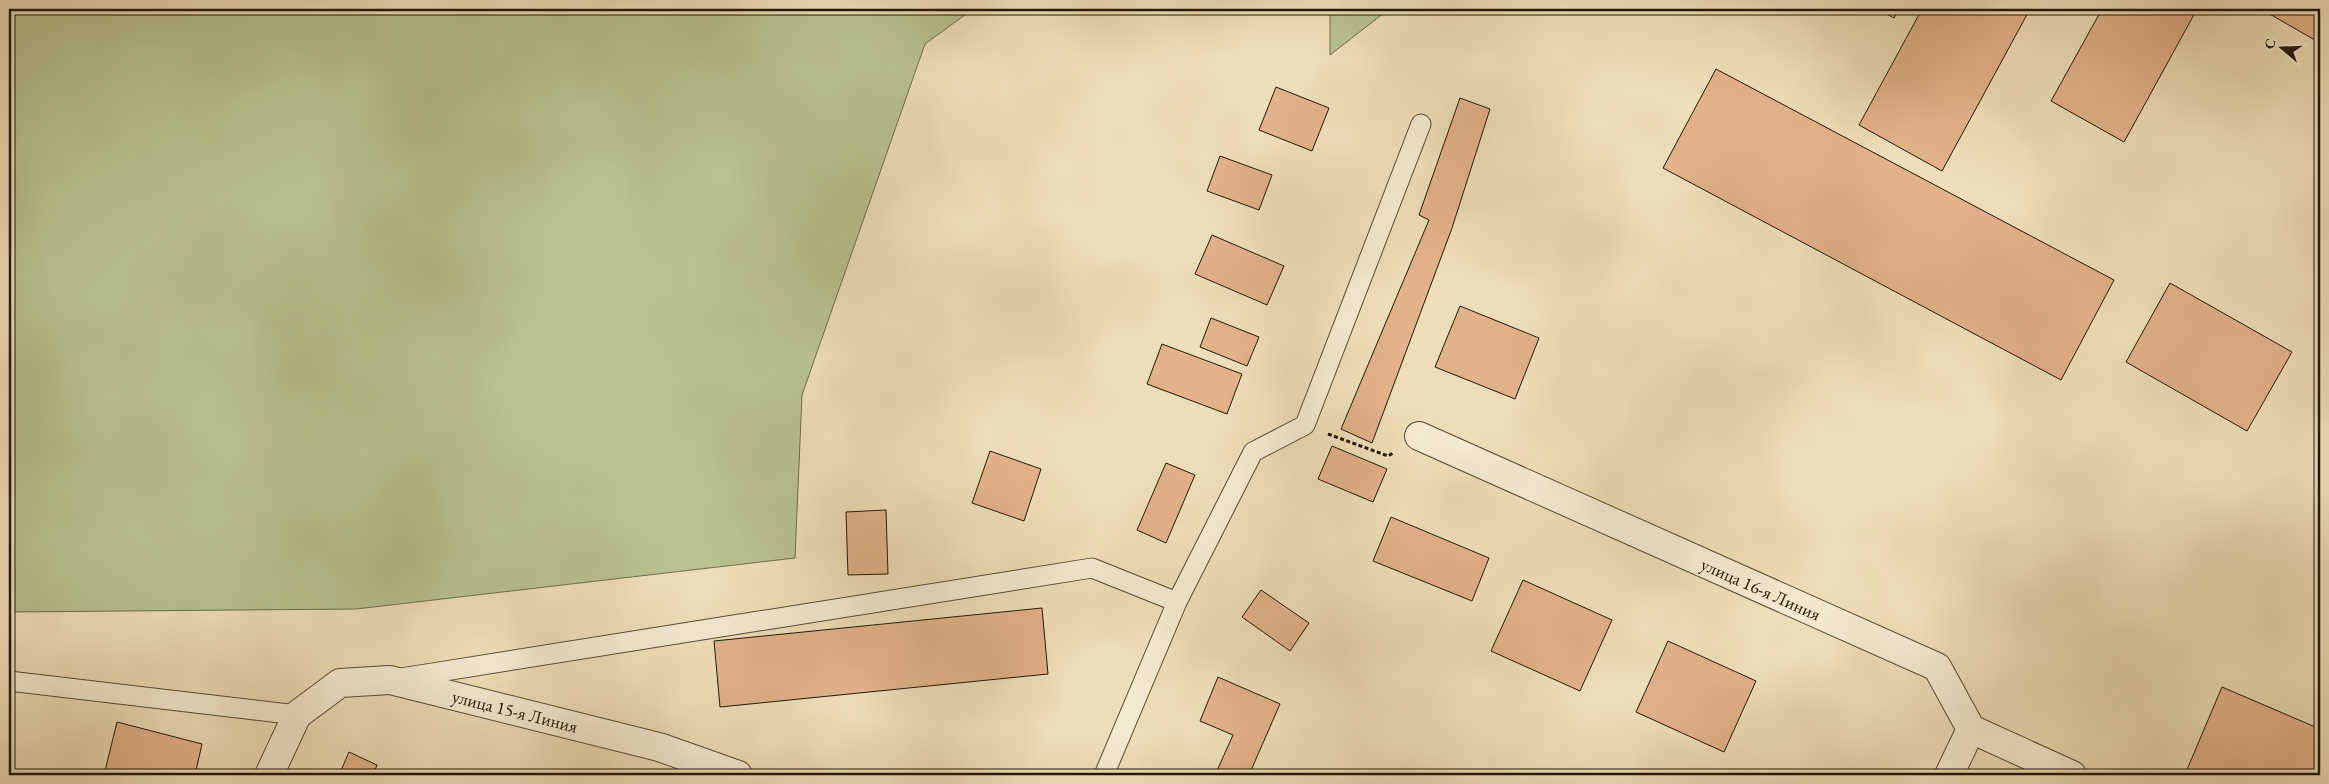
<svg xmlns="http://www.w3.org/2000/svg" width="2329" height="784" viewBox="0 0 2329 784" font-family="'EB Garamond',serif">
<rect width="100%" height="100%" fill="#eedeb7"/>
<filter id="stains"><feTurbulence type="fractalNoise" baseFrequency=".004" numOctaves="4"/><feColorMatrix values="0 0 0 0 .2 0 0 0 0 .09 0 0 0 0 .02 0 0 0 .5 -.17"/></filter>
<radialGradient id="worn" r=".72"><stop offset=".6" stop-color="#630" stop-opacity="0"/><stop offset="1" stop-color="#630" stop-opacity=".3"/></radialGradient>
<path fill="#b8c18f" stroke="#6d6c4c" d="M 9,9 L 973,9 L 925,44 L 802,395 L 795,558 L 356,609 L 9,612 Z
M 1330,9 L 1389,9 L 1330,55 Z"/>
<path fill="#e2b28a" stroke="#22170a" d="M 1877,9 L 1899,9 L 1894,18 Z
M 1922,9 L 2030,9 L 1942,171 L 1859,125 Z
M 2102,9 L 2192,9 L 2196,11 L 2124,142 L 2051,101 Z
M 2261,9 L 2320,9 L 2320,43 Z
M 1716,69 L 2114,280 L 2061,380 L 1663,168 Z
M 1276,87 L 1329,108 L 1312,151 L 1259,130 Z
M 1460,98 L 1490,109 L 1452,228 L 1372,443 L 1341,429 L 1429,220 L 1419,215 Z
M 1220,156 L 1272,175 L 1259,210 L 1207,191 Z
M 1212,235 L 1284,266 L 1267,305 L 1195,274 Z
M 2170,283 L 2292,352 L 2247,431 L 2126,362 Z
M 1460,306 L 1539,338 L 1515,399 L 1435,367 Z
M 1211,318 L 1259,337 L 1247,366 L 1200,347 Z
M 1162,344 L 1242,374 L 1227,414 L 1147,384 Z
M 1332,446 L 1387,469 L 1373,502 L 1318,479 Z
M 990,451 L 1041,469 L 1024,521 L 972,503 Z
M 1166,463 L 1195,475 L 1166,543 L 1137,530 Z
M 886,510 L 888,574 L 848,575 L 846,512 Z
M 1391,517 L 1489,558 L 1472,601 L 1373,561 Z
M 1523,580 L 1612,620 L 1580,691 L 1491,651 Z
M 1261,590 L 1309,623 L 1290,651 L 1242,617 Z
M 1042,608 L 1048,674 L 720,707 L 714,641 Z
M 1668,641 L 1756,681 L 1724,752 L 1636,712 Z
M 1218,677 L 1280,704 L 1249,775 L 1215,775 L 1233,735 L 1200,721 Z
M 2222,687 L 2320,729 L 2320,775 L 2194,775 L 2186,772 Z
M 117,722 L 202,744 L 195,775 L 104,775 Z
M 349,752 L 377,765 L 373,775 L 339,775 Z"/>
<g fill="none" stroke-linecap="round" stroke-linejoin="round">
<defs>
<path id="lane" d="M 1177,602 L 1253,452 L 1305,425 L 1421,124
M 401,678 L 1092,568 L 1177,602 L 1104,775
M 9,681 L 297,715"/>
<path id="street" d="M 1419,436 L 1937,667 L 1971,729 L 2072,775
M 269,775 L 297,715 L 340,683 L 390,680 L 659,747 L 738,775
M 1949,775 L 1971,729"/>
</defs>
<use href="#lane" stroke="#554935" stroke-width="21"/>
<use href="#street" stroke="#554935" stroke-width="30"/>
<path stroke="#22170a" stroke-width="3" stroke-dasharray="4 2.5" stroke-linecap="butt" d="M 1328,434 L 1388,456 L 1393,453"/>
<use href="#lane" stroke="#f4ead0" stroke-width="19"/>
<use href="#street" stroke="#f4ead0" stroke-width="28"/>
</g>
<g text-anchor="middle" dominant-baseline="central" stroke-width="4" stroke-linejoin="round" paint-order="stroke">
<g font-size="18" fill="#22170a" stroke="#f4ead0">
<text transform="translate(1761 589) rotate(24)">улица 16-я Линия</text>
<text transform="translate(515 711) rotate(14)">улица 15-я Линия</text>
</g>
</g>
<rect width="2329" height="784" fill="none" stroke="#eedeb7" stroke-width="30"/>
<rect x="10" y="10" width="2309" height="764" fill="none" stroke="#22170a" stroke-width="2.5"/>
<rect x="15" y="15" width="2299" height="754" fill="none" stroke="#22170a"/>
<g transform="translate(2282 48) rotate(289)" stroke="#f4ead0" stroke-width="4" paint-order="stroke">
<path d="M0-4L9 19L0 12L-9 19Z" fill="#22170a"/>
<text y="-8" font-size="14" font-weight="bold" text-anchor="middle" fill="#22170a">С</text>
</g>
<rect width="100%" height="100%" filter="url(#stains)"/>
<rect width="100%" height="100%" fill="url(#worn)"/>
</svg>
